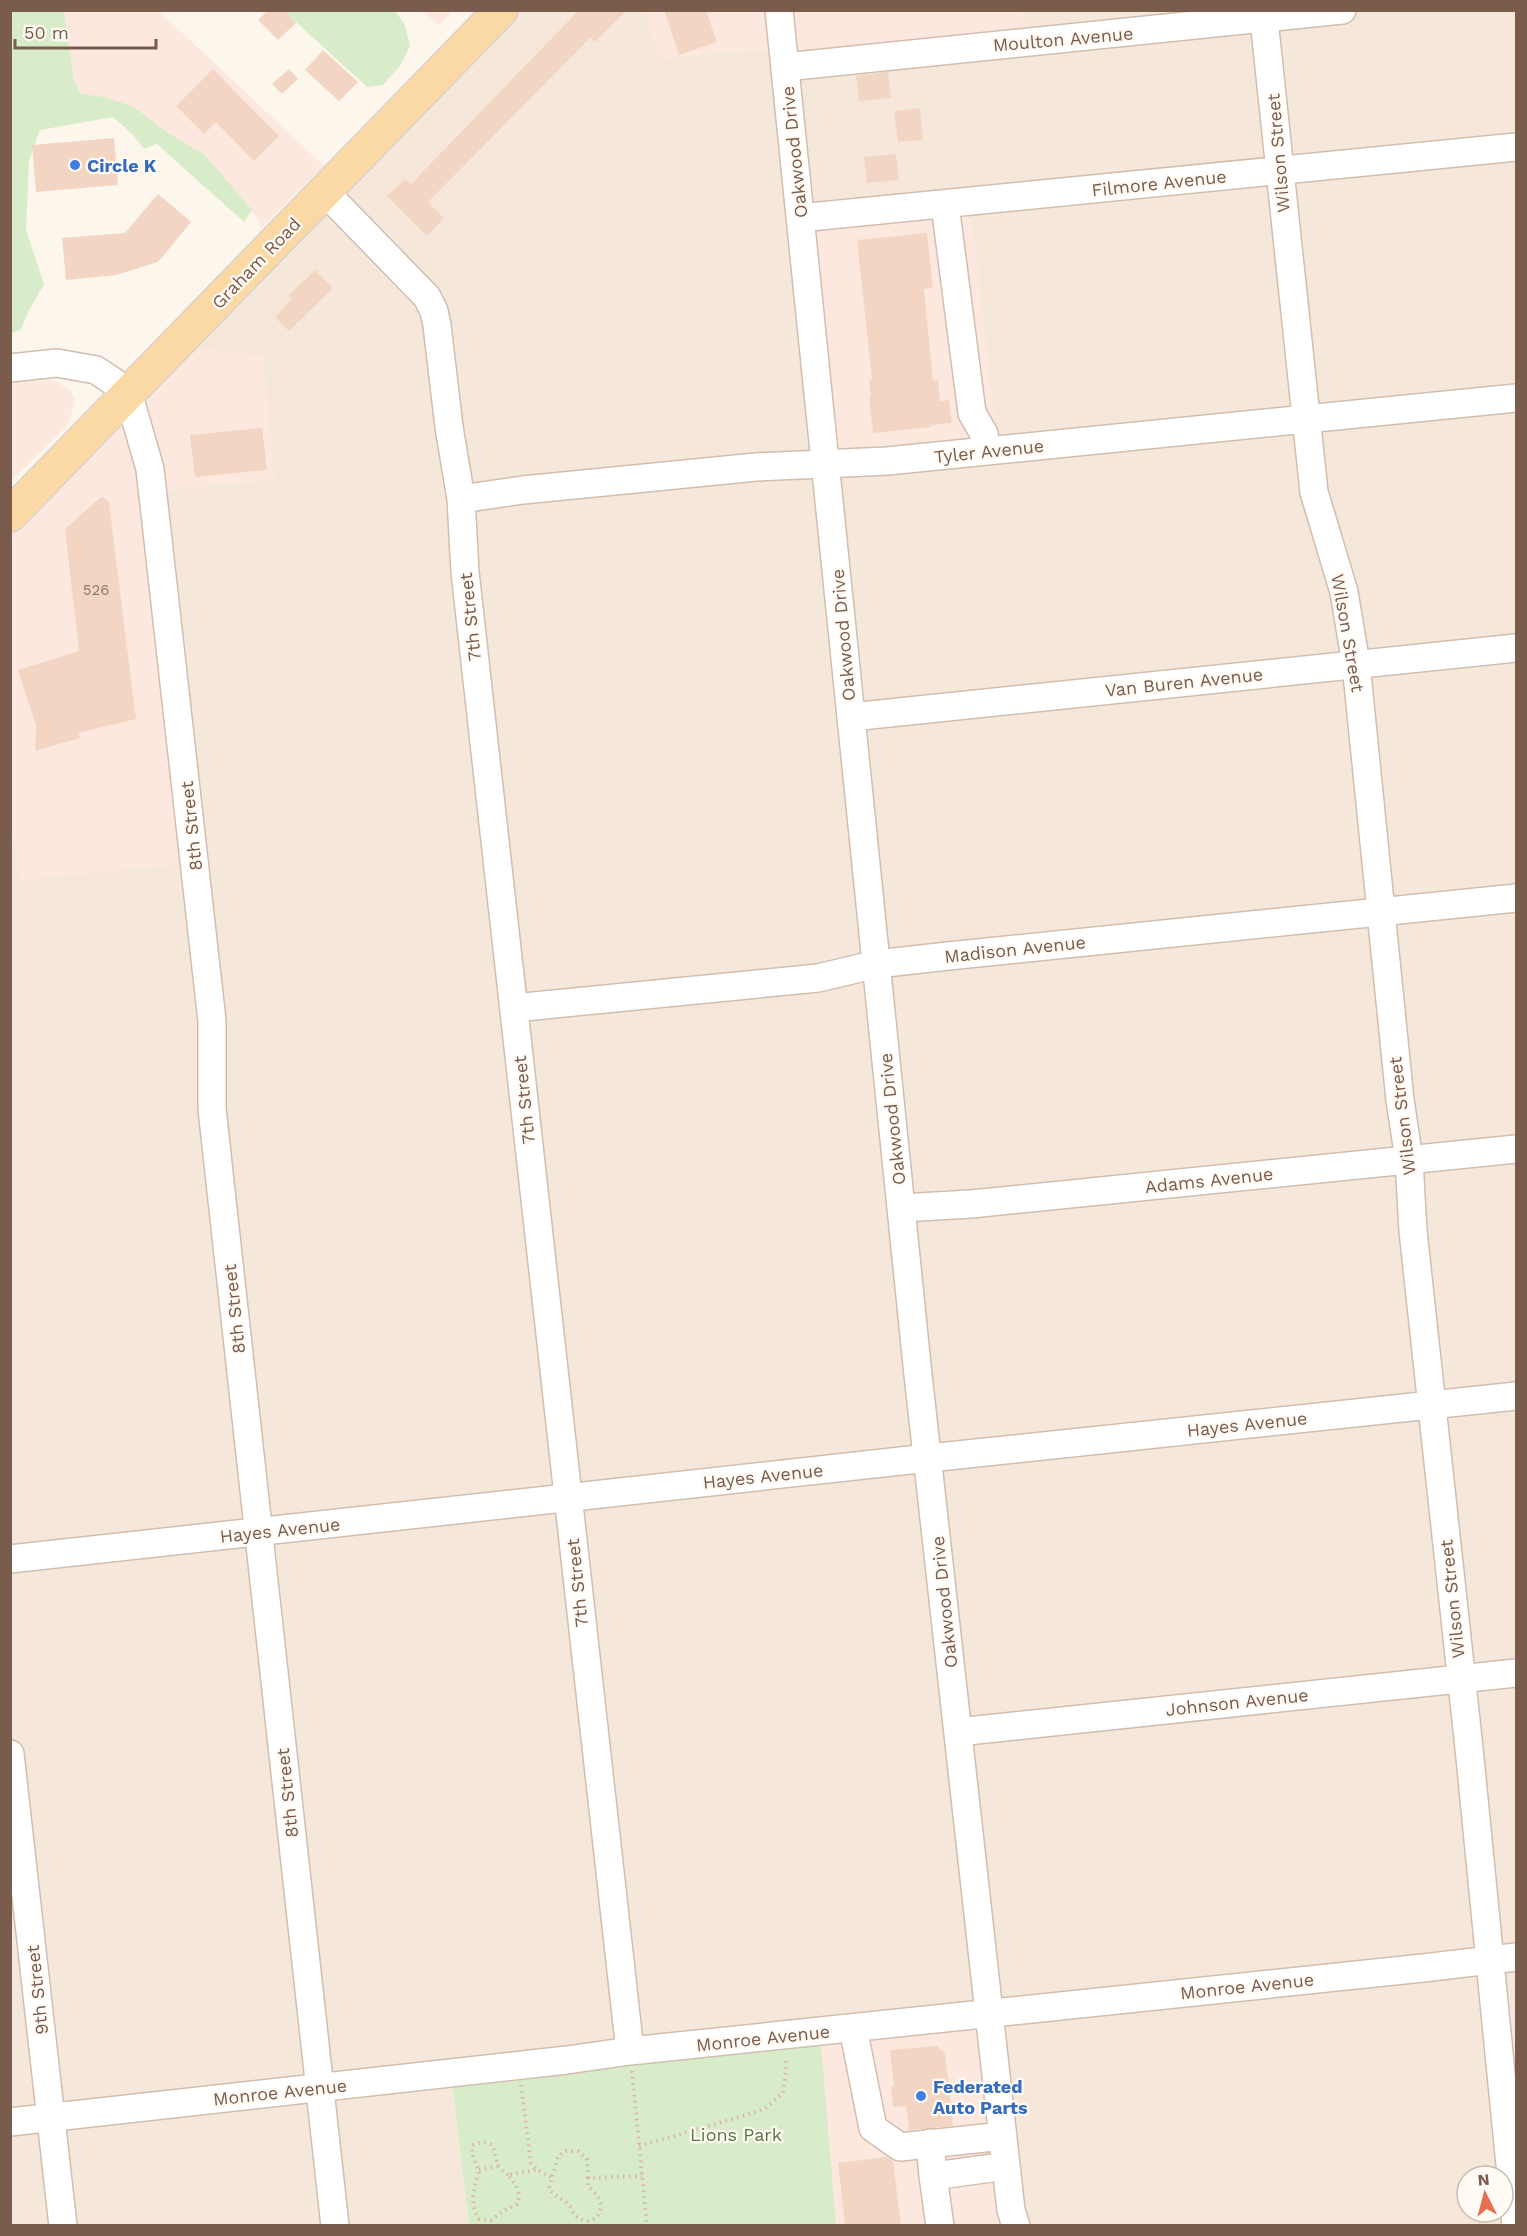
<svg xmlns="http://www.w3.org/2000/svg" width="1527" height="2236" viewBox="0 0 1527 2236" font-family="'Work Sans',sans-serif">
<rect width="100%" height="100%" fill="#fdf6ec"/>
<path fill="#f5e8da" fill-rule="evenodd" d="M 501,11 L 644,11 L 660,58 L 783,47 L 1027,43 L 1023,11 L 1516,11 L 1516,2225 L 1016,2225 L 451,2074 L 469,2225 L 11,2225 L 10,816 L 20,880 L 153,491 L 274,479 L 176,346 ZM 1467,2176 L 1503,2176 L 1503,2212 L 1467,2212 Z"/>
<path fill="#fde8e0" d="M 64,11 L 159,11 L 324,166 L 261,228 L 257,217 L 205,155 L 167,132 L 134,107 L 105,97 L 81,94 L 74,81 Z
M 421,11 L 453,11 L 439,25 Z
M 644,11 L 1023,11 L 1027,43 L 785,67 L 782,47 L 660,58 Z
M 970,203 L 998,450 L 826,463 L 800,218 Z
M 176,346 L 264,355 L 274,479 L 153,491 L 195,863 L 19,880 L 10,816 L 10,515 Z
M 53,380 L 70,390 L 75,401 L 68,425 L 11,481 L 11,382 Z
M 989,2013 L 1016,2225 L 836,2225 L 820,2032 Z"/>
<path fill="#d8ecc9" d="M 11,11 L 64,11 L 74,81 L 81,94 L 105,97 L 134,107 L 167,132 L 205,155 L 252,210 L 244,222 L 157,144 L 144,149 L 133,135 L 113,117 L 40,130 L 29,161 L 26,230 L 44,284 L 28,312 L 21,329 L 11,334 Z
M 284,11 L 395,11 L 405,25 L 410,46 L 400,66 L 383,85 L 367,87 Z
M 820,2032 L 836,2225 L 469,2225 L 451,2073 Z"/>
<path fill="#f3d5c3" d="M 268,10 L 284,10 L 296,23 L 278,40 L 258,20 Z
M 579,10 L 627,10 L 595,42 L 590,38 L 428,202 L 444,218 L 427,236 L 387,196 L 405,179 L 411,184 Z
M 664,10 L 706,10 L 717,42 L 679,55 Z
M 323,50 L 358,82 L 339,101 L 305,70 Z
M 213,69 L 279,136 L 254,161 L 216,122 L 204,134 L 176,106 Z
M 289,69 L 298,79 L 282,94 L 272,84 Z
M 888,72 L 891,98 L 859,101 L 856,76 Z
M 920,108 L 923,140 L 898,142 L 894,111 Z
M 114,138 L 118,185 L 36,192 L 32,145 Z
M 896,154 L 899,180 L 867,183 L 864,157 Z
M 158,194 L 191,222 L 158,262 L 116,275 L 66,280 L 62,238 L 125,233 Z
M 927,233 L 933,288 L 924,289 L 933,381 L 938,380 L 940,401 L 949,400 L 952,423 L 931,425 L 931,427 L 873,433 L 869,397 L 871,396 L 869,380 L 872,379 L 857,240 Z
M 315,270 L 333,288 L 289,331 L 275,317 L 292,299 L 288,296 Z
M 262,428 L 267,470 L 195,477 L 190,435 Z
M 102,496 L 109,502 L 136,719 L 78,733 L 80,738 L 35,751 L 36,726 L 18,670 L 79,651 L 65,529 Z
M 937,2046 L 945,2053 L 953,2126 L 909,2130 L 906,2106 L 893,2107 L 891,2087 L 894,2086 L 890,2050 Z
M 887,2157 L 893,2161 L 901,2226 L 845,2226 L 838,2163 Z"/>
<g fill="none" stroke-linecap="round" stroke-linejoin="round">
<defs>
<path id="minor" d="M 779,10 L 918,1375 L 1011,2210 L 1016,2226
M 1263,10 L 1314,492 L 1344,592 L 1356,664 L 1400,1100 L 1409,1160 L 1413,1231 L 1469,1748 L 1516,2226
M 785,67 L 1342,10
M 325,192 L 427,297 L 434,311 L 437,325 L 449,427 L 461,499 L 465,572 L 630,2051
M 945,205 L 972,413 L 984,434 L 987,451
M 800,218 L 1516,147
M 10,368 L 57,363 L 96,370 L 114,382 L 129,396 L 150,469 L 212,1021 L 212,1109 L 335,2226
M 461,499 L 523,490 L 756,467 L 887,461 L 1516,398
M 851,717 L 1516,648
M 514,1008 L 818,978 L 877,964 L 948,956 L 1516,898
M 901,1208 L 971,1204 L 1516,1149
M 10,1559 L 910,1460 L 1516,1396
M 958,1732 L 1516,1673
M 10,1754 L 63,2226
M 853,2028 L 873,2128 L 900,2147 L 1003,2136
M 10,2122 L 567,2060 L 630,2051 L 1423,1968 L 1516,1957
M 930,2143 L 933,2176 L 1006,2166
M 933,2176 L 940,2226"/>
<path id="major" d="M 10,515 L 501,10"/>
</defs>
<use href="#minor" stroke="#d1beb0" stroke-width="30"/>
<use href="#major" stroke="#dad1cd" stroke-width="36"/>
<path stroke="#d9b8a5" stroke-width="4" stroke-dasharray="1.5 4.5" stroke-linecap="butt" d="M 632,2071 L 647,2226
M 521,2085 L 531,2163 L 537,2170 L 552,2177
M 639,2146 L 763,2110 L 783,2093 L 786,2072 L 786,2057
M 479,2170 L 498,2166
M 508,2175 L 498,2166 L 493,2146 C 486,2141 479,2142 472,2146 L 472,2154 L 479,2170 C 475,2187 468,2203 479,2219 L 491,2220 L 503,2211 L 517,2204 C 522,2192 515,2183 508,2175 L 537,2170
M 588,2178 L 587,2159 L 578,2151 L 566,2151 L 558,2156 L 549,2189 C 554,2196 562,2198 568,2204 C 572,2207 572,2213 576,2216 C 593,2232 615,2205 588,2187 L 588,2178 L 642,2176"/>
<use href="#minor" stroke="#fff" stroke-width="27"/>
<use href="#major" stroke="#fbd9a5" stroke-width="33"/>
</g>
<g fill="#3f7fe0" stroke="#fffaf3" stroke-width="2">
<circle cx="75" cy="165" r="6"/>
<circle cx="921" cy="2096" r="6"/>
</g>
<g text-anchor="middle" dominant-baseline="central" stroke-width="4.5" stroke-linejoin="round" paint-order="stroke">
<g font-size="15" fill="#987a6a">
<text x="96" y="590">526</text>
</g>
<g font-size="18" fill="#7a5c4d" stroke="#fffaf3">
<text transform="translate(1063 39) rotate(-5)">Moulton Avenue</text>
<text transform="translate(794 152) rotate(-96)">Oakwood Drive</text>
<text transform="translate(1278 153) rotate(-95)">Wilson Street</text>
<text transform="translate(1159 183) rotate(-6)">Filmore Avenue</text>
<text transform="translate(256 263) rotate(-46)">Graham Road</text>
<text transform="translate(989 451) rotate(-6)">Tyler Avenue</text>
<text transform="translate(470 617) rotate(-96)">7th Street</text>
<text transform="translate(1348 633) rotate(80)">Wilson Street</text>
<text transform="translate(843 635) rotate(-95)">Oakwood Drive</text>
<text transform="translate(1184 682) rotate(-6)">Van Buren Avenue</text>
<text transform="translate(191 826) rotate(-96)">8th Street</text>
<text transform="translate(1015 949) rotate(-6)">Madison Avenue</text>
<text transform="translate(524 1100) rotate(-96)">7th Street</text>
<text transform="translate(1402 1116) rotate(-97)">Wilson Street</text>
<text transform="translate(892 1119) rotate(-96)">Oakwood Drive</text>
<text transform="translate(1209 1180) rotate(-6)">Adams Avenue</text>
<text transform="translate(234 1309) rotate(-96)">8th Street</text>
<text transform="translate(1247 1424) rotate(-6)">Hayes Avenue</text>
<text transform="translate(763 1476) rotate(-6)">Hayes Avenue</text>
<text transform="translate(280 1530) rotate(-6)">Hayes Avenue</text>
<text transform="translate(577 1583) rotate(-96)">7th Street</text>
<text transform="translate(1452 1599) rotate(-96)">Wilson Street</text>
<text transform="translate(944 1602) rotate(-96)">Oakwood Drive</text>
<text transform="translate(1237 1702) rotate(-6)">Johnson Avenue</text>
<text transform="translate(287 1793) rotate(-96)">8th Street</text>
<text transform="translate(1247 1986) rotate(-6)">Monroe Avenue</text>
<text transform="translate(37 1990) rotate(-96)">9th Street</text>
<text transform="translate(763 2038) rotate(-6)">Monroe Avenue</text>
<text transform="translate(280 2092) rotate(-6)">Monroe Avenue</text>
</g>
<g font-size="18" font-weight="bold" fill="#366cbe" stroke="#fffaf3" text-anchor="start">
<text x="87" y="165">Circle K</text>
<text x="933" y="2086">Federated<tspan x="933" dy="21">Auto Parts</tspan></text>
</g>
<g font-size="18" fill="#537a41" stroke="#fffaf3">
<text x="736" y="2134">Lions Park</text>
</g>
</g>
<rect width="1527" height="2236" fill="none" stroke="#7a5c4d" stroke-width="24"/>
<g transform="translate(1485 2194) rotate(354)"><circle r="28" fill="#fffaf3" stroke="#cabbb1" stroke-width="1.5"/>
<path d="M0-4.5L10 22L0 15L-10 22Z" fill="#e76f51"/>
<text y="-9" font-size="16" font-weight="bold" text-anchor="middle" fill="#7a5c4d">N</text>
</g>
<path d="M15 39v9h141v-9" fill="none" stroke="#7a5c4d" stroke-width="3"/>
<text x="24" y="39" font-size="18" fill="#7a5c4d" stroke="#fffaf3" stroke-width="4.5" paint-order="stroke">50 m</text>
</svg>
